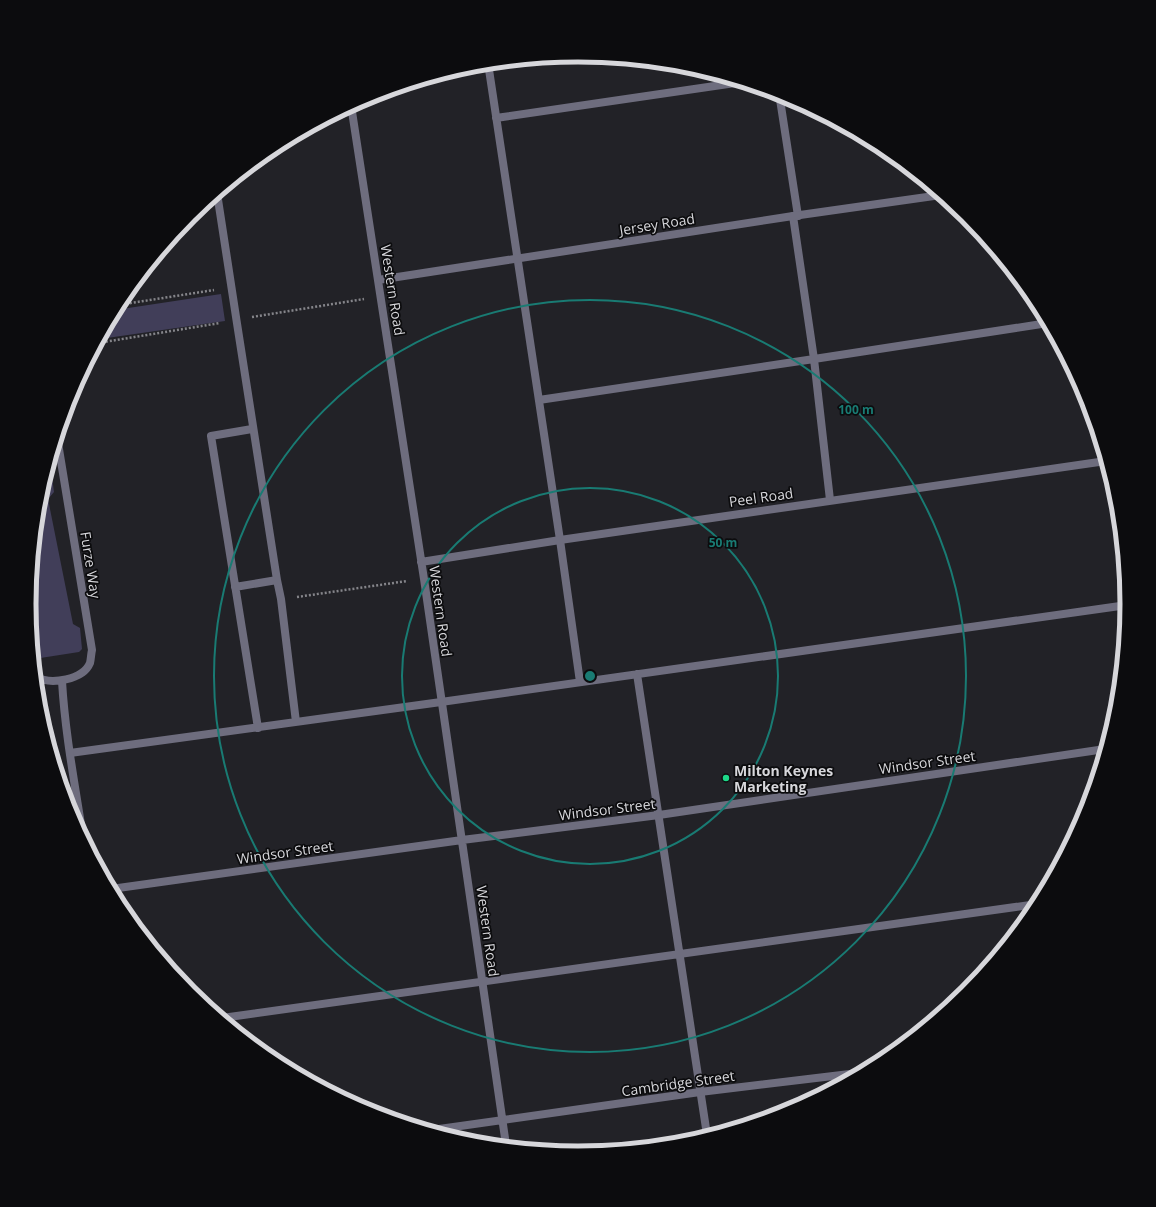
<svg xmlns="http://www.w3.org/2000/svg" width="1156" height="1207" viewBox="0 0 1156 1207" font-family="'Open Sans',sans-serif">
<defs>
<pattern id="park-dots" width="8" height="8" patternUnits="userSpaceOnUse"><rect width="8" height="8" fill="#413e59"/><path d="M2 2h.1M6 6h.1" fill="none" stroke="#5c5970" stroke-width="1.8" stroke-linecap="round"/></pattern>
</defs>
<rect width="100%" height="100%" fill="#222227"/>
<path fill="#413e59" d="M 221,294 L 225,321 L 100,339 L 115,310 Z
M 50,462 L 54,492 L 48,499 L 73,624 L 80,628 L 82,649 L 79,652 L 34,659 L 29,603 L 40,496 Z"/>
<path fill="url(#park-dots)" d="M 486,1137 L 487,1143 L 466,1140 Z"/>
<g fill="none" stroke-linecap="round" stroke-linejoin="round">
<path stroke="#85858a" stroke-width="2.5" stroke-dasharray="2 2" stroke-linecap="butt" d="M 118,305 L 214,290
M 252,317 L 364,299
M 98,343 L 220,323
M 297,597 L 407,581
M 39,704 L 47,703"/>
<path stroke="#6e6d7e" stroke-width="8" d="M 488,63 L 560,540 L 580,682
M 779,93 L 798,216
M 496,118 L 742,82
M 217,193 C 237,322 256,451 277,580 L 281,599 L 296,722
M 793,216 L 814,359 L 830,500
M 539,400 L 814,359 L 1048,323
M 252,429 L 211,436 L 258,728
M 235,587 L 277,580
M 637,674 L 707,1135
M 70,753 L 441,702 L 1127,605
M 222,1018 L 1037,904"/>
<path stroke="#6e6d7e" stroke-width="8" d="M 351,105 L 424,579 L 506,1145
M 378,280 L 793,216 L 941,195
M 421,562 L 560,540 L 1106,461
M 36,677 C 51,685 83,680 90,663 C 91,659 91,654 92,650 L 57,437
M 62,681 C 65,733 75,785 83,837
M 111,889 L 462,840 L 659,815 L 1105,749
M 432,1130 L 700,1092 L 858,1073"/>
</g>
<g fill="none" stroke="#197b73" stroke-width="2">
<circle cx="590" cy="676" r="188"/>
<circle cx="590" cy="676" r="376"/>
</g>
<circle fill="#1dd888" stroke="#0c0c0e" stroke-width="1.5" cx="726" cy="778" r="4"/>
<g text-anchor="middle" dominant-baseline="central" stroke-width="3.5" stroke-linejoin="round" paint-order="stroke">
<g font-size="14" fill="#d7d7db" stroke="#0c0c0e">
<text transform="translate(657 224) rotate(-9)">Jersey Road</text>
<text transform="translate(393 290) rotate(81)">Western Road</text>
<text transform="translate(761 497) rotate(-8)">Peel Road</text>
<text transform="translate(91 565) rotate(81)">Furze Way</text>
<text transform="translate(441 611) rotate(82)">Western Road</text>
<text transform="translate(927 762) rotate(-8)">Windsor Street</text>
<text transform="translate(607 809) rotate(-7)">Windsor Street</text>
<text transform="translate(285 852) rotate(-8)">Windsor Street</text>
<text transform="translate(488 931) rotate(82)">Western Road</text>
<text transform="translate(678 1083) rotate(-8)">Cambridge Street</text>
</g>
<g font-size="14" font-weight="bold" fill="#d7d7db" stroke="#0c0c0e" text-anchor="start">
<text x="734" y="770">Milton Keynes<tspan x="734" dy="16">Marketing</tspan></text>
</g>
</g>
<path d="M0 0H1156V1207H0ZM36 604a542 542 0 1 1 1084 0a542 542 0 1 1-1084 0Z" fill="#0c0c0e" fill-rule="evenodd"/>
<path fill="none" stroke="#d7d7db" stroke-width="5" d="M36 604a542 542 0 1 1 1084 0a542 542 0 1 1-1084 0Z"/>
<circle cx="590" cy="676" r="6" fill="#197b73" stroke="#0c0c0e" stroke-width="2"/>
<g font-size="12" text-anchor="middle" font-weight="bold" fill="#197b73" stroke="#0c0c0e" stroke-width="3.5" stroke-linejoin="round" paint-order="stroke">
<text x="856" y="414">100 m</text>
<text x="723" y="547">50 m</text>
</g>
</svg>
